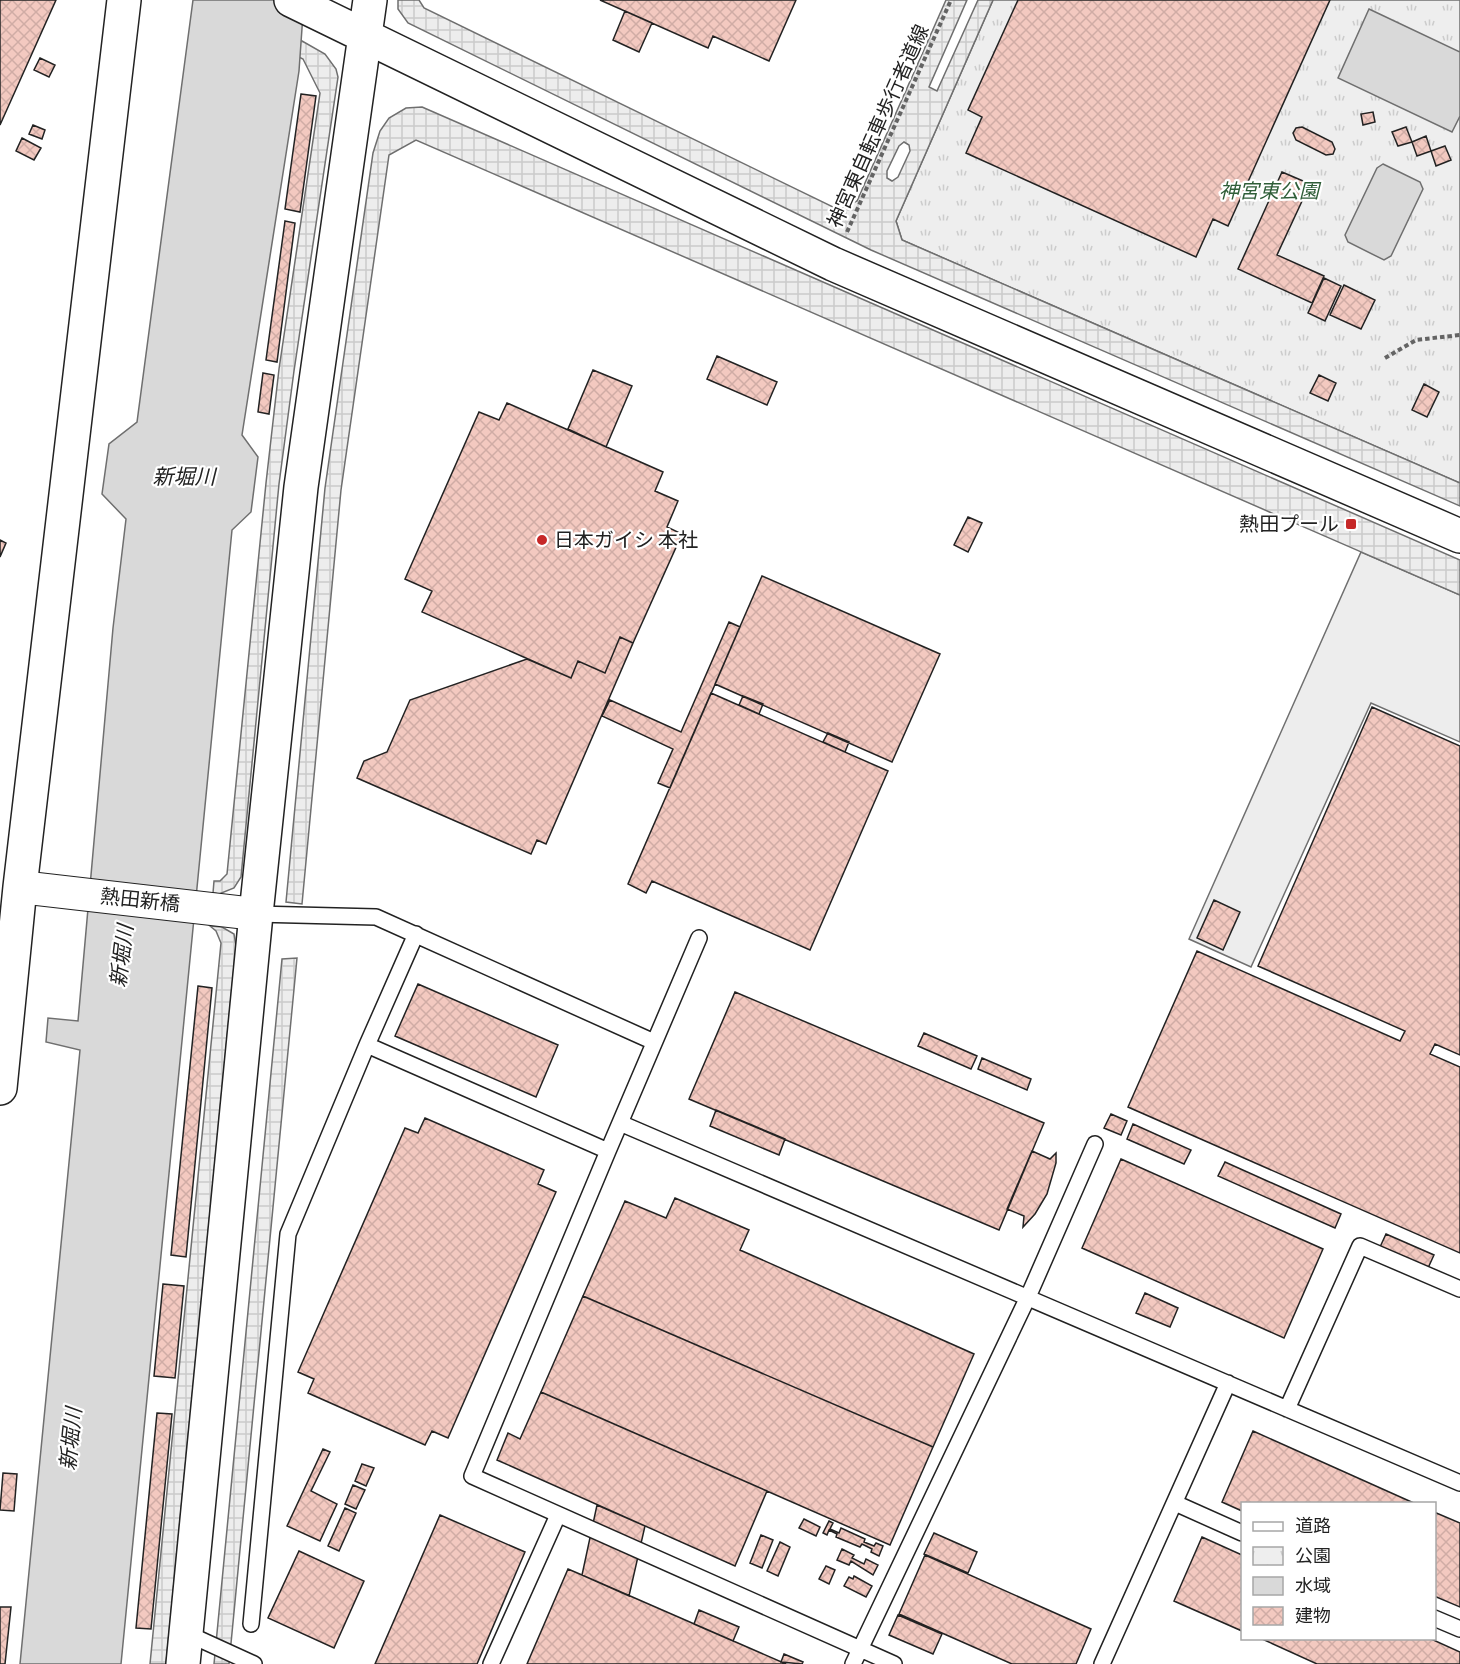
<svg xmlns="http://www.w3.org/2000/svg" width="1460" height="1664" viewBox="0 0 1460 1664" font-family="Bitter,'Noto Sans JP',serif">
<defs>
<pattern id="park-tufts" width="24" height="20" patternUnits="userSpaceOnUse" patternTransform="scale(1.5)"><rect width="24" height="20" fill="#eee"/><path d="M3 7l-1-3M5 7V3M7 7l1-3M15 17l-1-3M17 17v-4M19 17l1-3" fill="none" stroke="#ccc"/></pattern>
<pattern id="plaza-grid" width="8" height="8" patternUnits="userSpaceOnUse" patternTransform="scale(1.5)"><rect width="8" height="8" fill="#ededed"/><path d="M0 4h8M4 0v8" fill="none" stroke="#cbcbcb"/></pattern>
<pattern id="building-cross-hatch" width="8" height="8" patternUnits="userSpaceOnUse" patternTransform="scale(1.5)"><rect width="8" height="8" fill="#f3c9c0"/><path d="M0 0l8 8M0 8l8-8" fill="none" stroke="#d0aca5"/></pattern>
</defs>
<rect width="100%" height="100%" fill="#fff"/>
<path fill="url(#park-tufts)" stroke="#6f6f6f" stroke-width="1.5" d="M 993,0 L 1460,0 L 1460,483 L 902,240 L 896,221 Z"/>
<path fill="#ededed" stroke="#6f6f6f" stroke-width="1.5" d="M 1361,552 L 1460,595 L 1460,742 L 1371,703 L 1251,967 L 1189,939 Z"/>
<path fill="url(#plaza-grid)" stroke="#6f6f6f" stroke-width="1.5" fill-rule="evenodd" d="M 398,0 L 419,0 L 424,8 L 839,210 L 857,201 L 946,0 L 967,0 L 929,87 L 937,91 L 978,0 L 993,0 L 896,221 L 902,240 L 1460,483 L 1460,506 L 871,250 L 408,23 L 398,9 ZM 904,142 L 909,145 L 910,151 L 898,177 L 892,181 L 887,178 L 887,171 L 899,146 Z
M 295,37 L 325,54 L 336,69 L 338,77 L 294,371 L 279,484 L 241,877 L 234,888 L 219,894 L 213,893 L 214,881 L 220,881 L 227,874 L 266,483 L 279,369 L 320,93 L 303,59 L 291,53 Z
M 422,107 L 1460,560 L 1460,595 L 416,140 L 389,155 L 341,490 L 302,904 L 286,902 L 325,488 L 373,153 L 380,131 L 389,118 L 406,108 Z
M 210,926 L 222,927 L 234,934 L 236,946 L 166,1664 L 150,1664 L 221,943 L 216,931 Z
M 297,958 L 229,1664 L 214,1664 L 282,959 Z"/>
<path fill="#d9d9d9" stroke="#6f6f6f" stroke-width="1.5" d="M 193,0 L 304,0 L 299,71 L 242,435 L 258,457 L 251,512 L 232,530 L 121,1664 L 20,1664 L 80,1050 L 46,1042 L 48,1018 L 78,1021 L 113,628 L 126,519 L 102,494 L 109,444 L 137,422 Z
M 1369,9 L 1460,52 L 1460,116 L 1452,132 L 1338,78 Z
M 1383,164 L 1420,182 L 1423,189 L 1391,256 L 1384,260 L 1348,242 L 1345,235 L 1377,168 Z"/>
<path fill="url(#building-cross-hatch)" stroke="#222" stroke-width="1.5" d="M 0,0 L 56,0 L 0,125 Z
M 600,0 L 796,0 L 769,61 L 713,36 L 708,48 Z
M 1018,0 L 1330,0 L 1228,226 L 1213,219 L 1196,257 L 966,153 L 982,117 L 968,110 Z
M 625,11 L 652,23 L 639,52 L 613,40 Z
M 40,58 L 55,65 L 49,77 L 34,70 Z
M 301,94 L 316,96 L 300,212 L 285,209 Z
M 1373,112 L 1375,122 L 1363,125 L 1361,114 Z
M 33,125 L 45,130 L 42,139 L 29,134 Z
M 1302,127 L 1332,142 L 1335,149 L 1333,154 L 1326,155 L 1296,140 L 1293,133 L 1296,128 Z
M 1406,127 L 1412,142 L 1398,146 L 1392,132 Z
M 1426,136 L 1431,151 L 1417,156 L 1412,142 Z
M 22,138 L 41,148 L 34,160 L 16,151 Z
M 1445,146 L 1451,160 L 1436,166 L 1431,151 Z
M 1282,172 L 1310,184 L 1277,255 L 1324,276 L 1312,303 L 1238,269 Z
M 285,221 L 295,223 L 277,362 L 266,360 Z
M 1324,278 L 1341,286 L 1325,321 L 1308,313 Z
M 1344,285 L 1375,300 L 1361,329 L 1330,315 Z
M 717,356 L 777,382 L 767,405 L 707,379 Z
M 593,370 L 632,386 L 606,447 L 568,429 Z
M 263,373 L 274,375 L 269,414 L 258,412 Z
M 1319,375 L 1336,383 L 1328,401 L 1310,393 Z
M 1424,384 L 1439,392 L 1427,417 L 1412,410 Z
M 507,403 L 663,472 L 655,491 L 678,501 L 667,527 L 682,534 L 633,643 L 620,637 L 605,673 L 578,661 L 571,678 L 422,612 L 432,591 L 405,579 L 479,412 L 499,420 Z
M 968,517 L 982,523 L 968,552 L 954,545 Z
M 0,540 L 6,543 L 0,557 Z
M 762,576 L 940,654 L 892,762 L 715,684 Z
M 729,622 L 740,627 L 670,788 L 658,783 L 673,749 L 602,716 L 610,700 L 681,732 Z
M 620,637 L 633,643 L 546,844 L 537,840 L 531,854 L 357,778 L 364,761 L 387,752 L 410,700 L 527,659 L 571,678 L 578,661 L 605,673 Z
M 711,693 L 888,771 L 810,950 L 652,881 L 646,893 L 628,884 Z
M 743,696 L 763,704 L 759,714 L 739,705 Z
M 1372,707 L 1460,746 L 1460,1055 L 1435,1044 L 1430,1054 L 1460,1067 L 1460,1253 L 1128,1107 L 1197,951 L 1400,1041 L 1405,1031 L 1258,966 Z
M 828,733 L 849,742 L 845,752 L 823,742 Z
M 1214,900 L 1240,912 L 1223,950 L 1197,938 Z
M 418,984 L 558,1045 L 536,1097 L 395,1036 Z
M 198,986 L 212,988 L 186,1257 L 171,1255 Z
M 735,992 L 1044,1123 L 999,1230 L 689,1099 Z
M 924,1033 L 977,1056 L 971,1069 L 918,1046 Z
M 982,1058 L 1031,1079 L 1027,1090 L 978,1069 Z
M 716,1110 L 785,1139 L 779,1155 L 710,1126 Z
M 1111,1114 L 1127,1121 L 1121,1135 L 1104,1128 Z
M 425,1118 L 544,1170 L 538,1184 L 556,1192 L 448,1438 L 432,1431 L 425,1445 L 308,1393 L 314,1379 L 298,1372 L 405,1128 L 418,1133 Z
M 1133,1124 L 1191,1150 L 1184,1164 L 1127,1139 Z
M 1032,1151 L 1050,1159 L 1056,1153 L 1056,1163 L 1047,1194 L 1035,1214 L 1023,1227 L 1024,1216 L 1007,1209 Z
M 1121,1159 L 1323,1249 L 1284,1338 L 1082,1248 Z
M 1225,1162 L 1341,1214 L 1335,1228 L 1218,1176 Z
M 675,1198 L 749,1230 L 740,1250 L 974,1354 L 933,1447 L 583,1296 L 625,1201 L 666,1218 Z
M 1386,1234 L 1434,1255 L 1428,1268 L 1380,1247 Z
M 163,1284 L 184,1286 L 175,1378 L 154,1376 Z
M 1145,1293 L 1178,1308 L 1170,1327 L 1136,1313 Z
M 583,1296 L 933,1447 L 890,1545 L 541,1392 Z
M 541,1392 L 767,1491 L 735,1566 L 497,1460 L 508,1433 L 520,1439 Z
M 157,1413 L 172,1414 L 151,1629 L 136,1628 Z
M 1253,1431 L 1416,1504 L 1242,1504 L 1242,1511 L 1222,1502 Z
M 323,1449 L 330,1452 L 311,1491 L 337,1504 L 320,1541 L 287,1526 Z
M 362,1464 L 374,1468 L 366,1486 L 355,1481 Z
M 3,1473 L 17,1474 L 14,1511 L 0,1510 Z
M 353,1485 L 365,1490 L 356,1509 L 345,1504 Z
M 597,1505 L 645,1526 L 629,1596 L 582,1575 Z
M 345,1508 L 356,1513 L 339,1551 L 328,1546 Z
M 1434,1512 L 1460,1523 L 1460,1607 L 1434,1596 Z
M 440,1515 L 525,1552 L 477,1664 L 375,1664 Z
M 804,1519 L 820,1527 L 816,1536 L 799,1528 Z
M 829,1521 L 833,1523 L 830,1529 L 839,1533 L 841,1528 L 865,1539 L 864,1542 L 874,1546 L 876,1543 L 883,1546 L 879,1556 L 871,1552 L 872,1549 L 862,1544 L 860,1547 L 836,1537 L 837,1534 L 829,1530 L 827,1535 L 823,1533 Z
M 934,1533 L 977,1552 L 968,1573 L 924,1554 Z
M 761,1535 L 773,1540 L 762,1568 L 750,1563 Z
M 1202,1537 L 1242,1555 L 1242,1631 L 1174,1601 Z
M 780,1542 L 790,1547 L 778,1576 L 767,1571 Z
M 842,1549 L 854,1555 L 852,1558 L 864,1564 L 866,1559 L 878,1565 L 873,1575 L 851,1561 L 849,1565 L 837,1560 Z
M 299,1551 L 364,1581 L 334,1648 L 268,1618 Z
M 925,1555 L 1091,1629 L 1076,1664 L 1012,1664 L 899,1614 Z
M 826,1566 L 835,1570 L 829,1584 L 819,1579 Z
M 568,1569 L 582,1575 L 786,1664 L 527,1664 Z
M 854,1576 L 872,1586 L 866,1597 L 844,1586 L 849,1577 L 853,1579 Z
M 0,1607 L 11,1607 L 5,1664 L 0,1664 Z
M 699,1610 L 739,1627 L 733,1641 L 694,1624 Z
M 898,1615 L 942,1634 L 933,1654 L 889,1635 Z
M 1260,1638 L 1429,1638 L 1460,1652 L 1460,1664 L 1317,1664 Z
M 784,1654 L 803,1662 L 802,1664 L 781,1662 Z"/>
<g fill="none" stroke-linecap="round" stroke-linejoin="round">
<defs>
<path id="service" d="M 256,914 L 376,917 L 654,1042
M 699,938 L 608,1151 L 472,1476 L 894,1664
M 367,1045 L 608,1151
M 620,1123 L 1460,1483
M 1287,1409 L 1360,1246 L 1460,1289
M 1175,1503 L 1242,1533
M 1434,1618 L 1460,1629
M 251,1624 L 288,1234 L 367,1045 L 416,934
M 186,1633 L 254,1664
M 491,1664 L 558,1515
M 853,1664 L 1028,1297 L 1095,1144
M 1102,1664 L 1228,1383"/>
<path id="minor" d="M 20,887 L 256,914"/>
<path id="tertiary" d="M 291,0 L 833,264 L 1460,536
M 0,1088 L 20,887 L 124,0
M 183,1664 L 256,914 L 301,487 L 370,0"/>
</defs>
<use href="#service" stroke="#222" stroke-width="18"/>
<use href="#minor" stroke="#222" stroke-width="34"/>
<use href="#tertiary" stroke="#222" stroke-width="36"/>
<path stroke="#646464" stroke-width="4" stroke-dasharray="4.5 3" stroke-linecap="butt" d="M 847,232 L 951,0
M 1385,358 L 1416,340 L 1460,335"/>
<use href="#service" stroke="#fff" stroke-width="15"/>
<use href="#minor" stroke="#fff" stroke-width="32"/>
<use href="#tertiary" stroke="#fff" stroke-width="33"/>
</g>
<g fill="#c62828" stroke="#fff" stroke-width="2">
<rect x="1345" y="518" width="12" height="12" rx="3"/>
<circle cx="542" cy="540" r="6"/>
</g>
<g text-anchor="middle" dominant-baseline="central" stroke-width="4.5" stroke-linejoin="round" paint-order="stroke">
<g font-size="20" fill="#222" stroke="#fff">
<text transform="translate(878 126) rotate(-66)">神宮東自転車歩行者道線</text>
<text transform="translate(140 900) rotate(6)">熱田新橋</text>
</g>
<g font-size="20" font-style="italic" fill="#2f5e38" stroke="#fff">
<text x="1269" y="191">神宮東公園</text>
</g>
<g font-size="20" fill="#222" stroke="#fff" text-anchor="end">
<text x="1339" y="524">熱田プール</text>
<text x="554" y="540" text-anchor="start">日本ガイシ 本社</text>
</g>
<g font-size="21" font-style="italic" fill="#222" stroke="#fff">
<text x="184" y="477">新堀川</text>
<text transform="translate(122 956) rotate(-83)">新堀川</text>
<text transform="translate(71 1439) rotate(-84)">新堀川</text>
</g>
</g>
<rect x="1241" y="1502" width="195" height="138" fill="#ffffff" stroke="#a7a7a7" stroke-width="1.5"/>
<rect x="1253" y="1522" width="30" height="9" fill="#ffffff" stroke="#a7a7a7" stroke-width="1.5"/>
<text x="1295" y="1532" font-size="18" fill="#222222">道路</text>
<rect x="1253" y="1547" width="30" height="18" fill="url(#park-tufts)" stroke="#a7a7a7" stroke-width="1.5"/>
<text x="1295" y="1562" font-size="18" fill="#222222">公園</text>
<rect x="1253" y="1577" width="30" height="18" fill="#d9d9d9" stroke="#a7a7a7" stroke-width="1.5"/>
<text x="1295" y="1592" font-size="18" fill="#222222">水域</text>
<rect x="1253" y="1607" width="30" height="18" fill="url(#building-cross-hatch)" stroke="#a7a7a7" stroke-width="1.5"/>
<text x="1295" y="1622" font-size="18" fill="#222222">建物</text>
</svg>
